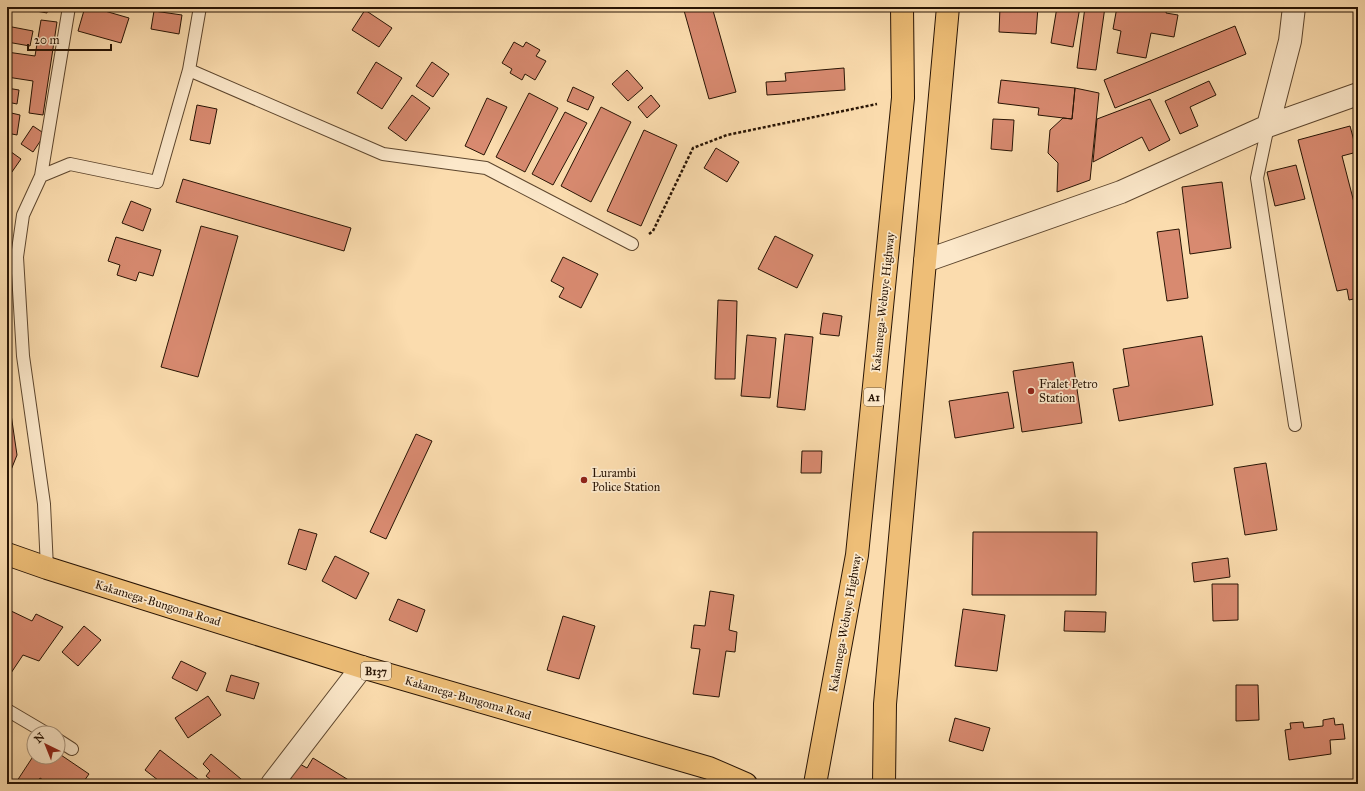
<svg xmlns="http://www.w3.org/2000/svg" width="1365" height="791" viewBox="0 0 1365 791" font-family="'IM FELL Great Primer',serif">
<rect width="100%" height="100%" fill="#fbdcae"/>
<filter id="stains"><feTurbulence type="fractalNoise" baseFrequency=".005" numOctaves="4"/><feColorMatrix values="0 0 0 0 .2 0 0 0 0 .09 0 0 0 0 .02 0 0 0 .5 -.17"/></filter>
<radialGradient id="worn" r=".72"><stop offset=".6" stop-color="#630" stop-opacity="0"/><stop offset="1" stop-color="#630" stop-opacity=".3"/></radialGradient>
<path fill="#d88a70" stroke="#281404" d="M 15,7 L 48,7 L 47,13 Z
M 85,7 L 91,7 L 129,18 L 121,43 L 78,31 Z
M 683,7 L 712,7 L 736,92 L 709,99 Z
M 1000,7 L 1038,7 L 1036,34 L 999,32 Z
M 1057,7 L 1080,7 L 1073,47 L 1051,43 Z
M 1085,7 L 1105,7 L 1096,70 L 1077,68 Z
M 1117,7 L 1167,8 L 1166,13 L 1178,15 L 1174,37 L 1151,33 L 1146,58 L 1117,53 L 1121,31 L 1113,29 Z
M 365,10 L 392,28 L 379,47 L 352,30 Z
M 154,11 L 182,15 L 179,34 L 151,29 Z
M 41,20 L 57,22 L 43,115 L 29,113 L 33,81 L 7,77 L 7,52 L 35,56 Z
M 7,26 L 33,31 L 30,46 L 7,42 Z
M 1235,26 L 1246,54 L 1115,108 L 1104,80 Z
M 514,42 L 523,47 L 526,42 L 540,50 L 536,56 L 546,61 L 535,80 L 525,74 L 522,80 L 510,73 L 512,69 L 502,63 Z
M 376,62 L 402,78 L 382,109 L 357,93 Z
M 432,62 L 449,74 L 433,97 L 416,86 Z
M 844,68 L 845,90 L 767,95 L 766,82 L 786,81 L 785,73 Z
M 627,70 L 643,88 L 628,101 L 612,84 Z
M 1001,80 L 1075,88 L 1072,119 L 1038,115 L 1039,108 L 998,103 Z
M 1209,81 L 1216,95 L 1190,107 L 1198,126 L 1180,134 L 1165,101 Z
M 573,87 L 594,97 L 588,110 L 567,101 Z
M 7,88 L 19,90 L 17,104 L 7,102 Z
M 1075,88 L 1099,93 L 1090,180 L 1057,192 L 1058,163 L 1048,153 L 1050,130 L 1063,118 L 1072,119 Z
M 529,93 L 558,108 L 525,172 L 496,157 Z
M 412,95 L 430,108 L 406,141 L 388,128 Z
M 651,95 L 660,106 L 647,118 L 638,107 Z
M 487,98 L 507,107 L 484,155 L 465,146 Z
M 1150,99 L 1170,140 L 1149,151 L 1142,137 L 1093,162 L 1097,119 Z
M 197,105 L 217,109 L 210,144 L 190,140 Z
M 601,107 L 631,122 L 591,202 L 561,186 Z
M 7,112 L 20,115 L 17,135 L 7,133 Z
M 565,112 L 587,123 L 553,185 L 532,174 Z
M 993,119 L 1014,120 L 1012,151 L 991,149 Z
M 33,126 L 45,134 L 33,152 L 21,144 Z
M 1350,126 L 1357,152 L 1342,156 L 1358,218 L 1358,298 L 1349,300 L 1347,289 L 1337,291 L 1298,140 Z
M 644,130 L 677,145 L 641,226 L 607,211 Z
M 716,148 L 739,162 L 727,182 L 704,168 Z
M 7,149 L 21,159 L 7,179 Z
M 1296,165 L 1305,199 L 1275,206 L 1267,172 Z
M 183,179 L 351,228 L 344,251 L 176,202 Z
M 1222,182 L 1231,248 L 1190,254 L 1182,187 Z
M 131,201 L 151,209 L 143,231 L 122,223 Z
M 201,226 L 238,236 L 198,377 L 161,367 Z
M 1179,229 L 1188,298 L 1167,301 L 1157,232 Z
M 775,236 L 813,255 L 797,288 L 758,269 Z
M 116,237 L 161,250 L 153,276 L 139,272 L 136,281 L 117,275 L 120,265 L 108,261 Z
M 563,257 L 598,274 L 581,308 L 559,297 L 564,288 L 551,281 Z
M 718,300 L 737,301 L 735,379 L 715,379 Z
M 823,313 L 842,316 L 839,336 L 820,334 Z
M 785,334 L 813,337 L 805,410 L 777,407 Z
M 747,335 L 776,338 L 770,398 L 741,396 Z
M 1202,336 L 1213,405 L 1119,421 L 1113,389 L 1129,386 L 1123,349 Z
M 1073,362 L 1082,423 L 1022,432 L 1013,371 Z
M 7,387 L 17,455 L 7,480 Z
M 1008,392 L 1014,428 L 955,438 L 949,401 Z
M 416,434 L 432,441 L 386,539 L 370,532 Z
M 802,451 L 822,451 L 821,473 L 801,473 Z
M 1266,463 L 1277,530 L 1245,535 L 1234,468 Z
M 299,529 L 317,534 L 306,570 L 288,564 Z
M 973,532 L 1097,532 L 1096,595 L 972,595 Z
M 335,556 L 369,573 L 356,599 L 322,581 Z
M 1228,558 L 1230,577 L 1194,582 L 1192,563 Z
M 1212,584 L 1238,584 L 1238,620 L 1213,621 Z
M 710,591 L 734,595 L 729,630 L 737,632 L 735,652 L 726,651 L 719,697 L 693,694 L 700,649 L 691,648 L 694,625 L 705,626 Z
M 398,599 L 425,610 L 417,632 L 389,620 Z
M 963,609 L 1005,615 L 997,671 L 955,666 Z
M 9,610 L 32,621 L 36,614 L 63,627 L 39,661 L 23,655 L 7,679 L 7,613 Z
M 1065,611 L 1106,612 L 1105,632 L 1064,631 Z
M 563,616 L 595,626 L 579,679 L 547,670 Z
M 84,626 L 101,640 L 78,666 L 62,652 Z
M 181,661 L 206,673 L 197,691 L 172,678 Z
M 231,675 L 259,683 L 254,699 L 226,691 Z
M 1236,685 L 1258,685 L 1259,720 L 1236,721 Z
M 208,696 L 221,715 L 188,738 L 175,718 Z
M 955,718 L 990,728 L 983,751 L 949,741 Z
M 1334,718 L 1335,725 L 1343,724 L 1345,739 L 1330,740 L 1331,754 L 1289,760 L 1285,730 L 1291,729 L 1290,723 L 1303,722 L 1304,728 L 1323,726 L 1323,720 Z
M 160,750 L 199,780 L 196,784 L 163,784 L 145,770 Z
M 58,753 L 89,774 L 82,784 L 49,784 L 40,778 L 36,784 L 15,784 L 34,755 L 34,757 L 58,757 Z
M 211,754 L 247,784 L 216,784 L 206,776 L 210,771 L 203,764 Z
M 313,758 L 355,784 L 293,784 L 295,781 L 289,778 L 298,763 L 307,768 Z"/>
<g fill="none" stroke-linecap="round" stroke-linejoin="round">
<defs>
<path id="lane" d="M 189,70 L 383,154 L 486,168 L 632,244
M 1268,126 L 1257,178 L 1295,425
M 41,176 L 69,7
M 47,568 L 44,504 L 23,356 L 17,257 L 23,215 L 41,176 L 70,164 L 157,182 L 189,70 L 200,7
M 7,710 L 46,733
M 58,740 L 72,749"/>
<path id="street" d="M 1268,126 L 1290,41 L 1294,7
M 925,261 L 1121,192 L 1268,126 L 1358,94
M 272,784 L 362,667"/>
<path id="primary" d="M 7,554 L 47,568 L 362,667 L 709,768 L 746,784"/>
<path id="highway" d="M 815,784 L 857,555 L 903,98 L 902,7
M 884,784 L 885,704 L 948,7"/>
</defs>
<use href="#lane" stroke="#5d462e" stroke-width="14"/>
<use href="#street" stroke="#5d462e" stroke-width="24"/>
<use href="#primary" stroke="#281404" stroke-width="24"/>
<use href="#highway" stroke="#281404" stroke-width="24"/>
<path stroke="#281404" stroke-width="2.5" stroke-dasharray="3 2" stroke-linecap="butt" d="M 649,234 L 653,231 L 693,148 L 727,135 L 877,104"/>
<use href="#lane" stroke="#fce8ca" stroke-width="12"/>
<use href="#street" stroke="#fce8ca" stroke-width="22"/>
<use href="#primary" stroke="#eebe77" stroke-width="22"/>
<use href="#highway" stroke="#eebe77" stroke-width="22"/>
</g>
<g fill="#8f2418" stroke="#fce8ca" stroke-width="1.5">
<circle cx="1031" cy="391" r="4"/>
<circle cx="584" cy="480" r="4"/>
</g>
<g text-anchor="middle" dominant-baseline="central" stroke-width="3.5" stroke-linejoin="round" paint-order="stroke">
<g fill="#fce8ca" stroke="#68543f" stroke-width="1">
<rect x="864" y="388" width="20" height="18" rx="3"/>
<rect x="361" y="662" width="30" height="18" rx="3"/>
</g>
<g font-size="11" font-weight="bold" fill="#281404">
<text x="874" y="397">A1</text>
<text x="376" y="671">B137</text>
</g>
<g font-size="12" fill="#281404" stroke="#fce8ca">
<text transform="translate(883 302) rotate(-84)">Kakamega-Webuye Highway</text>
<text transform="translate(158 603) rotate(17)">Kakamega-Bungoma Road</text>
<text transform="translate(845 623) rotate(-80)">Kakamega-Webuye Highway</text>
<text transform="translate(468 698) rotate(16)">Kakamega-Bungoma Road</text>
</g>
<g font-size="12" fill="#281404" stroke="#fce8ca" text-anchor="start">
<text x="1039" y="384">Fralet Petro<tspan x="1039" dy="14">Station</tspan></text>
<text x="592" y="473">Lurambi<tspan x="592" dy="14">Police Station</tspan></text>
</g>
</g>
<rect width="1365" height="791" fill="none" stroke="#fbdcae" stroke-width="24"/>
<rect x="8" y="8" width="1349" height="775" fill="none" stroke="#281404" stroke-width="2"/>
<rect x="12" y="12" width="1341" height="767" fill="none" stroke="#281404"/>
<g transform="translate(46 745) rotate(317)"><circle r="19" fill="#fce8ca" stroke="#a7937b"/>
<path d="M0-3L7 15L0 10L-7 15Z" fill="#8f2418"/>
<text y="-6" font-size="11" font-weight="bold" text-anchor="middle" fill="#281404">N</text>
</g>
<path d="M28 44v6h83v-6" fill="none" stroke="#281404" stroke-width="2"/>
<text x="34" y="44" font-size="12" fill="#281404" stroke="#fce8ca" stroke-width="3" paint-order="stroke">20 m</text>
<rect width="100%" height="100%" filter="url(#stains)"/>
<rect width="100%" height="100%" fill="url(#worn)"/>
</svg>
